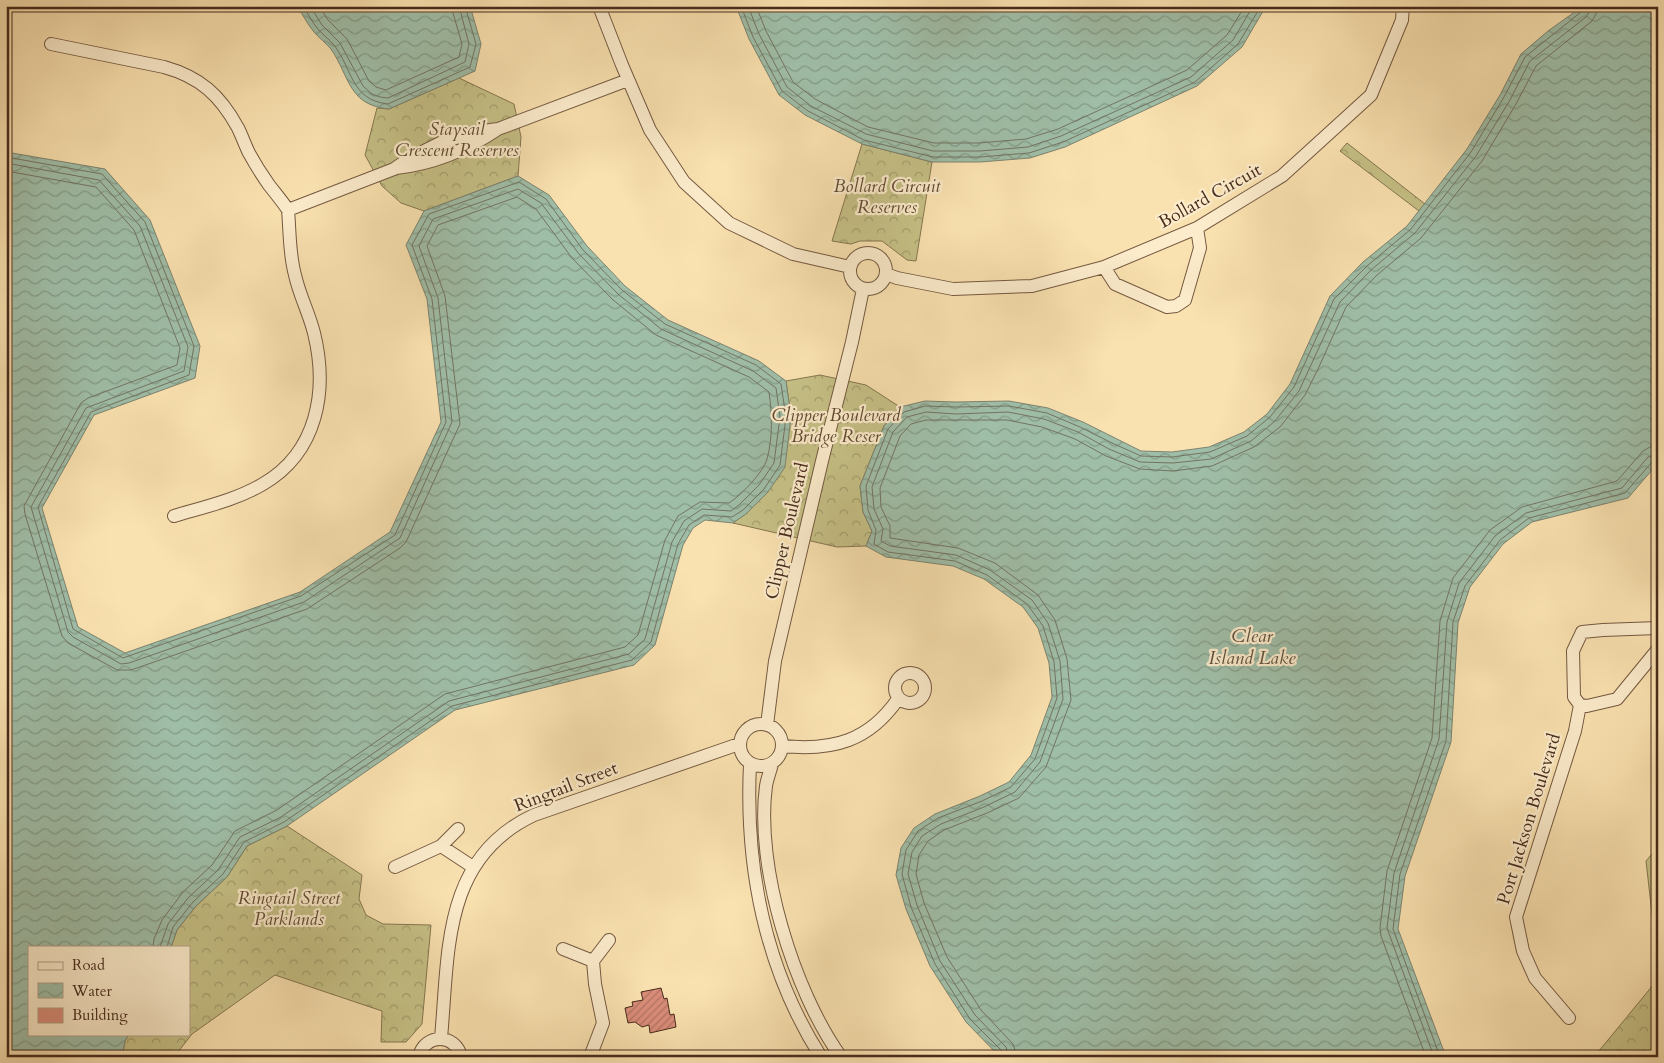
<svg xmlns="http://www.w3.org/2000/svg" width="1664" height="1063" viewBox="0 0 1664 1063" font-family="Cardo,serif">
<defs>
<pattern id="forest-crowns" width="20" height="18" patternUnits="userSpaceOnUse" patternTransform="scale(1.25)"><rect width="20" height="18" fill="#c6c186"/><path d="M2 6a3 3 0 1 1 6 0M12 15a3 3 0 1 1 6 0" fill="none" stroke="#a39d6d"/></pattern>
<pattern id="water-waves" width="16" height="10" patternUnits="userSpaceOnUse" patternTransform="scale(1.25)"><rect width="16" height="10" fill="#9fbea8"/><path d="M0 5q4-4 8 0t8 0" fill="none" stroke="#839b88"/></pattern>
<pattern id="building-hatch" width="6" height="6" patternUnits="userSpaceOnUse" patternTransform="scale(1.25)"><rect width="6" height="6" fill="#da8d7a"/><path d="M-1 1l2-2M0 6l6-6M5 7l2-2" fill="none" stroke="#b37363"/></pattern>
</defs>
<rect width="100%" height="100%" fill="#fae2b0"/>
<filter id="stains"><feTurbulence type="fractalNoise" baseFrequency=".004" numOctaves="4"/><feColorMatrix values="0 0 0 0 .2 0 0 0 0 .09 0 0 0 0 .02 0 0 0 .5 -.17"/></filter>
<radialGradient id="worn" r=".72"><stop offset=".6" stop-color="#630" stop-opacity="0"/><stop offset="1" stop-color="#630" stop-opacity=".3"/></radialGradient>
<path fill="url(#forest-crowns)" stroke="#867651" d="M 459,78 L 514,104 L 521,137 L 518,176 L 424,211 L 401,203 L 382,186 L 365,155 L 377,108 L 389,109 Z
M 1347,143 L 1425,204 L 1419,211 L 1340,151 Z
M 862,144 L 932,162 L 916,261 L 907,260 L 882,241 L 860,241 L 851,244 L 832,241 Z
M 820,375 L 866,385 L 900,407 L 884,426 L 860,486 L 863,512 L 872,531 L 866,546 L 837,547 L 733,523 L 768,492 L 791,417 L 786,381 Z
M 287,826 L 362,875 L 359,899 L 366,915 L 383,924 L 431,925 L 422,1024 L 406,1042 L 381,1042 L 382,1011 L 275,975 L 192,1034 L 174,1057 L 122,1057 L 125,1041 L 129,1034 L 189,1034 L 189,947 L 171,947 L 177,930 L 196,906 L 227,877 L 247,846 Z
M 1658,847 L 1658,967 L 1646,861 Z
M 1658,979 L 1658,1057 L 1594,1057 Z"/>
<path fill="url(#water-waves)" stroke="#7c8370" d="M 297,6 L 470,6 L 481,44 L 475,71 L 389,109 C 348,105 350,77 331,49 C 326,43 319,38 314,32 C 308,25 303,15 297,6 Z
M 736,6 L 1266,6 L 1242,47 L 1197,86 L 1065,147 L 1030,158 L 980,162 L 932,162 L 862,144 L 805,115 L 779,95 L 749,39 Z
M 1583,6 L 1658,6 L 1658,463 L 1628,498 L 1532,522 L 1503,544 L 1470,587 L 1458,623 L 1451,742 L 1405,876 L 1398,929 L 1446,1057 L 1000,1057 L 966,1022 L 930,966 L 906,909 L 896,875 L 901,848 L 914,828 L 935,814 L 980,796 L 1009,782 L 1031,755 L 1052,697 L 1049,663 L 1038,628 L 1023,607 L 984,579 L 953,566 L 886,557 L 866,546 L 872,531 L 863,512 L 860,486 L 884,426 L 900,407 L 925,401 L 956,402 L 1009,401 L 1048,408 L 1083,422 L 1141,451 L 1172,452 L 1209,447 L 1244,432 L 1267,414 L 1290,384 L 1330,296 L 1363,262 L 1407,226 L 1467,149 L 1500,95 L 1521,54 L 1548,31 Z
M 6,152 L 105,169 L 150,220 L 200,346 L 195,378 L 94,415 L 42,508 L 78,627 L 125,653 L 300,592 L 390,532 L 441,422 L 427,299 L 406,245 L 424,211 L 518,176 L 549,195 L 587,246 L 625,286 L 668,320 L 759,361 L 786,381 L 791,417 L 785,467 L 768,492 L 746,514 L 733,523 L 705,520 L 693,528 L 683,545 L 655,645 L 634,665 L 455,710 L 287,826 L 247,846 L 227,877 L 196,906 L 177,930 L 171,947 L 29,947 L 29,1034 L 129,1034 L 125,1041 L 122,1057 L 6,1057 Z"/>
<g fill="none" stroke-linecap="round" stroke-linejoin="round">
<path stroke="#737462" stroke-width="1" d="M 303,6 C 308,14 312,22 318,29 C 323,35 329,39 334,45 C 353,70 351,100 388,104 L 470,67 L 476,44 L 465,6
M 310,6 L 322,25 L 340,43 L 363,86 L 372,94 L 380,97 L 388,98 L 465,62 L 469,44 L 459,6
M 319,6 L 328,20 L 347,39 L 369,81 L 376,87 L 386,90 L 459,57 L 462,44 L 451,6
M 741,6 L 753,37 L 782,91 L 808,111 L 864,140 L 933,157 L 980,157 L 1029,153 L 1063,142 L 1195,82 L 1238,44 L 1261,6
M 748,6 L 759,34 L 787,87 L 811,106 L 866,134 L 933,151 L 980,151 L 1028,147 L 1061,136 L 1191,77 L 1233,40 L 1253,6
M 756,6 L 766,31 L 793,82 L 815,99 L 868,127 L 934,143 L 979,143 L 1026,139 L 1058,129 L 1187,70 L 1227,35 L 1245,6
M 6,157 L 102,174 L 145,222 L 194,346 L 189,375 L 91,412 L 38,507 L 73,629 L 123,658 L 301,596 L 395,535 L 446,422 L 432,299 L 412,245 L 429,214 L 519,182 L 546,199 L 583,250 L 622,290 L 665,324 L 756,365 L 781,384 L 786,417 L 780,465 L 764,489 L 743,510 L 732,517 L 704,515 L 689,525 L 678,544 L 651,642 L 632,660 L 452,706 L 284,822 L 244,842 L 223,874 L 193,902 L 173,927 L 167,947
M 6,163 L 99,180 L 140,226 L 188,347 L 184,371 L 86,408 L 31,507 L 68,632 L 73,637 L 121,664 L 129,663 L 304,602 L 400,538 L 452,422 L 438,298 L 419,246 L 433,219 L 518,189 L 541,203 L 579,254 L 618,294 L 661,329 L 753,371 L 776,388 L 780,417 L 774,463 L 759,485 L 739,505 L 731,511 L 702,509 L 684,521 L 672,542 L 645,639 L 629,654 L 449,701 L 281,817 L 240,837 L 218,870 L 188,898 L 168,924 L 160,947
M 6,171 L 96,187 L 134,230 L 180,348 L 177,365 L 88,398 L 81,403 L 24,506 L 25,514 L 62,636 L 68,643 L 117,670 L 131,670 L 307,609 L 400,548 L 406,542 L 460,424 L 445,296 L 427,246 L 438,225 L 517,197 L 536,209 L 572,258 L 612,299 L 656,335 L 749,377 L 769,392 C 772,413 773,438 767,459 C 763,473 741,495 729,503 L 700,502 L 678,516 L 665,540 L 638,635 L 625,647 L 445,694 L 277,810 L 235,831 L 212,865 L 183,892 L 162,920 L 154,939 L 153,947
M 1003,1057 L 1002,1051 L 970,1019 L 935,964 L 911,907 L 902,874 L 906,850 L 918,831 L 938,818 L 982,801 L 1011,787 L 1035,759 L 1057,698 L 1054,662 L 1043,626 L 1027,604 L 987,575 L 955,561 L 888,552 L 874,544 L 876,530 L 868,510 L 866,486 L 888,429 L 904,412 L 925,406 L 956,407 L 1009,406 L 1047,413 L 1080,427 L 1112,443 L 1141,456 L 1172,457 L 1210,452 L 1247,436 L 1270,417 L 1294,387 L 1334,299 L 1367,266 L 1411,229 L 1471,152 L 1504,97 L 1525,57 L 1581,12 L 1583,6
M 1009,1057 L 1006,1047 L 975,1015 L 940,961 L 917,905 L 908,874 L 912,852 L 922,836 L 941,824 L 984,807 L 1015,792 L 1040,762 L 1063,699 L 1060,661 L 1048,623 L 1032,600 L 990,570 L 956,555 L 890,546 L 881,541 L 883,529 L 874,509 L 872,487 L 893,432 L 907,417 L 926,412 L 956,414 L 1008,412 L 1044,419 L 1078,432 L 1109,449 L 1140,462 L 1173,463 L 1211,459 L 1251,441 L 1275,421 L 1299,391 L 1340,302 L 1371,270 L 1415,233 L 1476,156 L 1510,100 L 1530,61 L 1586,17 L 1589,12 L 1590,6
M 1017,1057 L 1013,1044 L 981,1010 L 947,957 L 924,903 L 916,874 L 919,855 L 928,841 L 944,830 L 987,813 L 1019,798 L 1046,767 L 1071,700 L 1067,659 L 1055,620 L 1038,595 L 995,563 L 958,548 L 890,538 L 890,526 L 881,507 L 880,488 L 900,436 L 911,424 L 926,420 L 1007,420 L 1042,427 L 1075,439 L 1106,456 L 1140,469 L 1173,471 L 1212,466 L 1254,447 L 1280,427 L 1305,395 L 1318,369 L 1346,307 L 1376,276 L 1421,238 L 1482,161 L 1516,104 L 1536,66 L 1592,21 L 1596,14 L 1597,6
M 1426,1057 L 1381,936 L 1380,928 L 1387,871 L 1432,738 L 1440,621 L 1453,578 L 1490,530 L 1522,507 L 1617,481 L 1643,451 L 1650,447 L 1658,446
M 1434,1057 L 1387,928 L 1394,873 L 1439,739 L 1447,622 L 1459,583 L 1495,536 L 1526,513 L 1622,488 L 1648,457 L 1658,454
M 1440,1057 L 1393,929 L 1400,874 L 1446,741 L 1453,622 L 1465,586 L 1500,540 L 1529,518 L 1625,493 L 1652,462 L 1658,460"/>
</g>
<path fill="url(#building-hatch)" stroke="#472b1c" d="M 661,988 L 664,999 L 667,998 L 670,1015 L 674,1014 L 676,1027 L 650,1033 L 649,1025 L 642,1027 L 635,1022 L 628,1023 L 625,1008 L 633,1006 L 632,1002 L 643,1000 L 641,992 Z"/>
<g fill="none" stroke-linecap="round" stroke-linejoin="round">
<defs>
<path id="minor" d="M 599,6 L 622,65 L 650,130 L 684,182 L 729,223 L 793,254 L 850,267
M 51,44 L 164,67 C 200,77 220,95 238,128 C 242,136 245,145 249,153 C 255,164 262,175 269,185 C 276,194 282,201 288,210
M 396,168 C 434,164 467,150 498,129 L 628,80
M850 271a18 18 0 1 1 36 0a18 18 0 1 1-36 0Z
M 1104,267 L 1115,284 L 1167,307 L 1176,306 L 1185,300 L 1200,248 L 1197,228
M 886,274 L 897,278 L 953,289 L 1032,286 L 1104,267 L 1197,228 L 1282,176 L 1371,95 L 1402,20 L 1403,6
M 174,516 C 204,507 236,500 263,484 C 318,452 328,390 314,333 C 309,313 299,294 295,275 C 289,253 290,232 288,210 L 394,169 L 410,158 L 442,142 L 476,132 L 498,129
M 1658,628 L 1603,630 L 1582,632 L 1573,651 L 1574,697 L 1580,705 L 1587,706 L 1617,699 L 1658,649
M895 688a15 15 0 1 1 30 0a15 15 0 1 1-30 0Z
M740 745a21 21 0 1 1 42 0a21 21 0 1 1-42 0Z
M 767,725 L 775,661 L 822,461 L 852,342 L 863,289
M 783,746 C 833,751 869,741 898,699
M 750,764 C 745,867 765,969 821,1057
M 772,764 C 770,772 767,779 766,786 C 755,866 794,992 841,1057
M 441,846 L 458,829
M 395,867 L 441,846 L 473,867
M 563,949 L 593,961
M 1569,1018 L 1535,978 L 1523,951 L 1516,917 L 1575,731 L 1580,705
M 441,1038 C 449,951 442,858 534,815 L 739,744
M 419,1057 C 424,1033 456,1033 461,1057
M 590,1057 L 603,1023 L 595,984 L 593,961 L 609,940"/>
</defs>
<use href="#minor" stroke="#745941" stroke-width="14"/>
<use href="#minor" stroke="#fceccc" stroke-width="12"/>
</g>
<g text-anchor="middle" dominant-baseline="central" stroke-width="4.5" stroke-linejoin="round" paint-order="stroke">
<g font-size="18" font-style="italic" fill="#604931" stroke="#fceccc">
<text x="457" y="129">Staysail<tspan x="457" dy="21">Crescent Reserves</tspan></text>
<text x="887" y="186">Bollard Circuit<tspan x="887" dy="21">Reserves</tspan></text>
<text x="836" y="415">Clipper Boulevard<tspan x="836" dy="21">Bridge Reser</tspan></text>
<text x="289" y="898">Ringtail Street<tspan x="289" dy="21">Parklands</tspan></text>
</g>
<g font-size="18" fill="#472b1c" stroke="#fceccc">
<text transform="translate(1210 196) rotate(-29)">Bollard Circuit</text>
<text transform="translate(787 531) rotate(-77)">Clipper Boulevard</text>
<text transform="translate(566 787) rotate(-21)">Ringtail Street</text>
<text transform="translate(1529 819) rotate(-73)">Port Jackson Boulevard</text>
</g>
<g font-size="19" font-style="italic" fill="#5d503f" stroke="#fceccc">
<text x="1252" y="636">Clear<tspan x="1252" dy="22">Island Lake</tspan></text>
</g>
</g>
<rect width="1664" height="1063" fill="none" stroke="#fae2b0" stroke-width="25"/>
<rect x="8" y="8" width="1649" height="1048" fill="none" stroke="#472b1c" stroke-width="2.5"/>
<rect x="12" y="12" width="1639" height="1038" fill="none" stroke="#472b1c"/>
<rect x="28" y="946" width="162" height="90" fill="#fceccc" stroke="#b49f86"/>
<rect x="38" y="962" width="25" height="8" fill="#fceccc" stroke="#b49f86"/>
<text x="72" y="970" font-size="15" fill="#472b1c">Road</text>
<rect x="38" y="983" width="25" height="15" fill="url(#water-waves)" stroke="#b49f86"/>
<text x="72" y="996" font-size="15" fill="#472b1c">Water</text>
<rect x="38" y="1008" width="25" height="15" fill="#da8d7a" stroke="#b49f86"/>
<text x="72" y="1020" font-size="15" fill="#472b1c">Building</text>
<rect width="100%" height="100%" filter="url(#stains)"/>
<rect width="100%" height="100%" fill="url(#worn)"/>
</svg>
